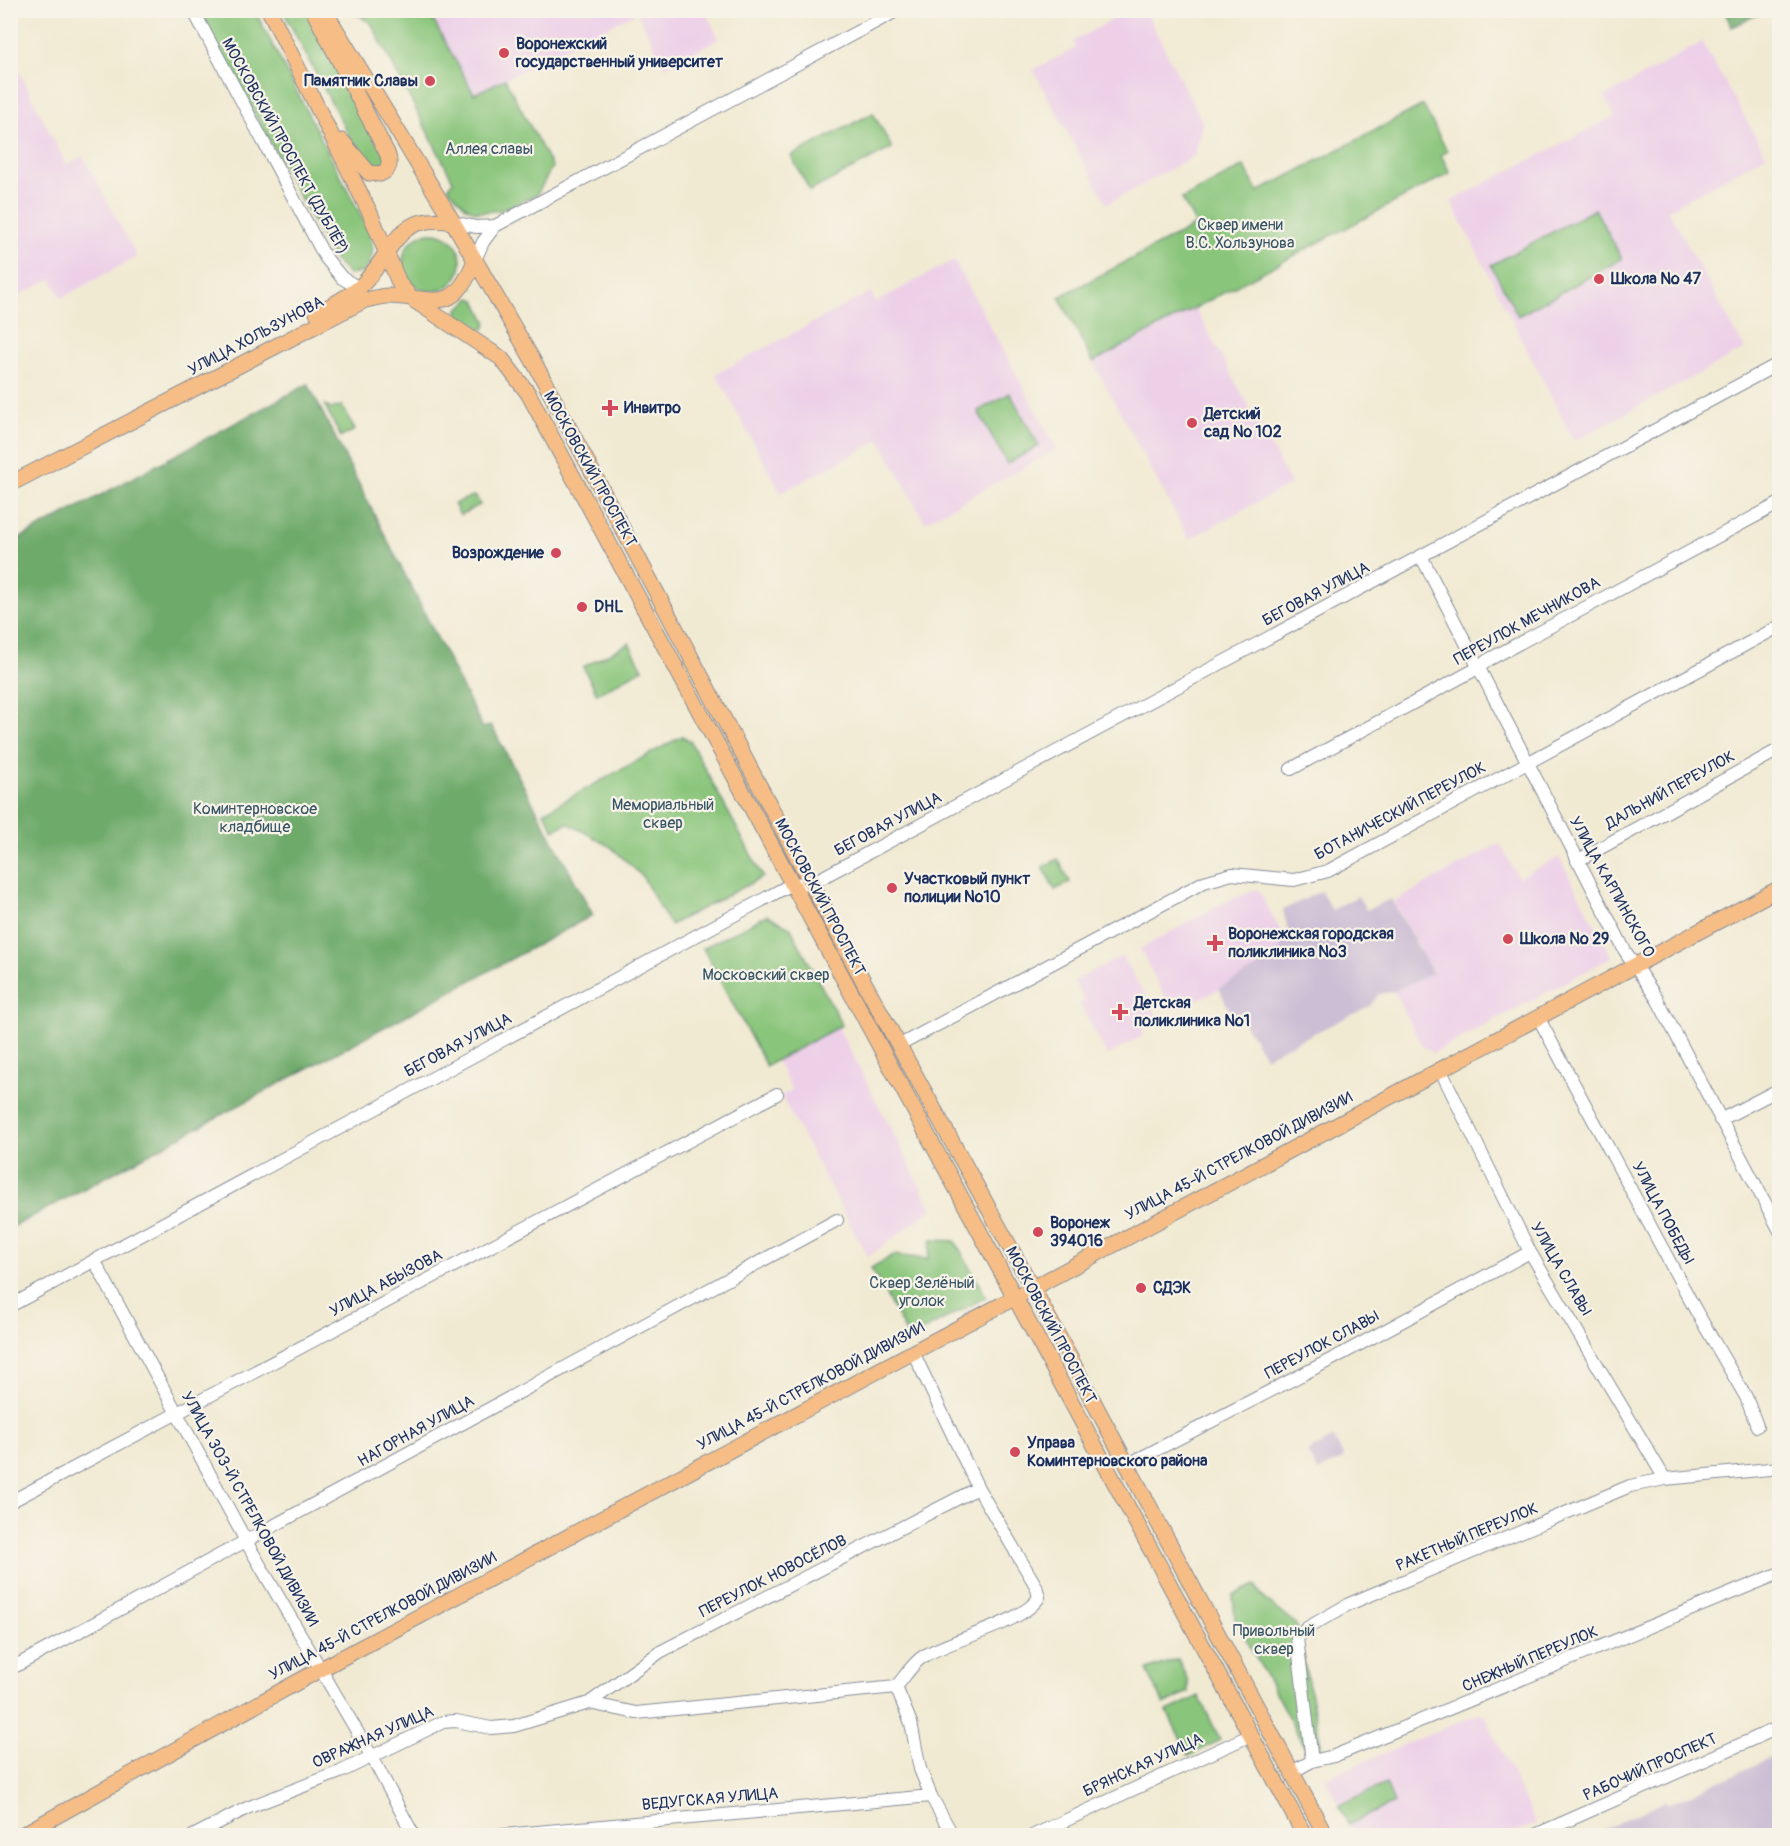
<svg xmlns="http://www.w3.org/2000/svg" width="1790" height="1846" viewBox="0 0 1790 1846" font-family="Pangolin,sans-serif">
<rect width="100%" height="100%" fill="#f7f3e8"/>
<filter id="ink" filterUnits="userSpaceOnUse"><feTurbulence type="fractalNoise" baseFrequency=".0167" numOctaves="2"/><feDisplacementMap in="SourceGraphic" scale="12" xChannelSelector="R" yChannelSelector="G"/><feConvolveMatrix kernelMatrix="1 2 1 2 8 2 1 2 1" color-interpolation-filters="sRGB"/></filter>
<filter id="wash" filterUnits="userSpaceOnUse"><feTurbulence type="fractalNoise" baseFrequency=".008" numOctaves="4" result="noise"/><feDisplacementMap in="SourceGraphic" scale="24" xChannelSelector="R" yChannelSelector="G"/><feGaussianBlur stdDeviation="1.35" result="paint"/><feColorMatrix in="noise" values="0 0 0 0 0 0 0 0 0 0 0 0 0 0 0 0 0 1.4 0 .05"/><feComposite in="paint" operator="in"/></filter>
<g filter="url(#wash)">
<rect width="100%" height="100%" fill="#f1ead3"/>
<path fill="#edd0e8" d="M 428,11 L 705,11 L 719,39 L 665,67 L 637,12 L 474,95 Z
M 1129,11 L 1145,11 L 1203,123 L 1194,156 L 1107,204 L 1033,70 L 1076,48 L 1073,41 Z
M 1702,42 L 1766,155 L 1668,210 L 1745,349 L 1574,441 L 1451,201 L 1615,116 L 1605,97 Z
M 13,59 L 66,165 L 83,156 L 137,257 L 61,298 L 51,279 L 16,297 L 11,287 Z
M 954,260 L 1057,449 L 925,522 L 880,440 L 781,493 L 716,374 L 871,292 L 876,302 Z
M 1195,308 L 1291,484 L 1189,539 L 1093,362 Z
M 1500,843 L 1518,878 L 1559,857 L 1612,957 L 1433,1053 L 1422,1046 L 1394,991 L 1433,972 L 1394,902 Z
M 1258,889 L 1283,936 L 1280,938 L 1281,952 L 1258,963 L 1258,968 L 1204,997 L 1171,1009 L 1140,949 L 1223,903 Z
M 1122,956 L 1160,1020 L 1142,1029 L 1144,1035 L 1107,1055 L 1080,1004 L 1084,1001 L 1074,981 Z
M 838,1027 L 932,1209 L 868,1257 L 781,1096 L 792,1090 L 776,1060 Z
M 1480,1713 L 1484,1714 L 1536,1824 L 1508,1835 L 1354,1835 L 1325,1778 Z"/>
<path fill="#ccbed4" d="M 1321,891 L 1332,910 L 1358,896 L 1366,910 L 1391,899 L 1433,973 L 1394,991 L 1379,994 L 1370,1006 L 1265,1057 L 1243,1021 L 1235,1023 L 1219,988 L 1257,968 L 1258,963 L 1280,952 L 1280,938 L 1289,934 L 1283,910 Z
M 1334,1438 L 1344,1458 L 1318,1472 L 1307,1452 Z
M 1779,1754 L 1779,1835 L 1592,1835 L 1665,1801 L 1667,1805 Z"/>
<path fill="#89c57a" stroke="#527a6c" stroke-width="1.5" d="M 198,11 L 255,11 L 369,231 C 375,247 374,260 362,273 L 349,274 L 335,261 Z
M 283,11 L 307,11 L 387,158 L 379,171 L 366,163 L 350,138 Z
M 352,11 L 428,11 L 474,94 L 505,79 L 552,167 L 537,195 L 498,211 L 476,212 L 466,207 L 448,188 L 453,181 L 371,23 Z
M 1423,105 L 1447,151 L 1441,155 L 1450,173 L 1093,362 L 1059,297 L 1196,225 L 1182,199 L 1244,166 L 1258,192 Z
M 873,113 L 892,148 L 810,191 L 791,156 Z
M 1595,209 L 1622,259 L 1518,316 L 1491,265 Z
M403 262a29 29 0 1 1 58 0a29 29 0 1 1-58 0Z
M 471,298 L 476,300 L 487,323 L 484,329 L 480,330 L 458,316 L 458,309 Z
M 1010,393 L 1039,446 L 1007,464 L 978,411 Z
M 324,404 L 331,409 L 342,406 L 355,430 L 341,437 Z
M 472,496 L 476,497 L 480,505 L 460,515 L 454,504 Z
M 629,643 L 643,669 L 597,694 L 583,667 Z
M 682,736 L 690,741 L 763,877 L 670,925 L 642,876 L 611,847 L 568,823 L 554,830 L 544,812 Z
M 1058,859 L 1070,882 L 1055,890 L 1043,867 Z
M 767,915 L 790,927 L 842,1025 L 766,1066 L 703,948 Z
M 931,1240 L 955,1241 L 986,1297 L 909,1338 L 871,1268 L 893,1255 L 928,1259 Z
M 1255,1585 L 1264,1599 L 1296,1624 L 1322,1749 L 1309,1755 L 1235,1619 L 1233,1596 Z
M 1178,1659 L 1188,1681 L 1188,1692 L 1164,1704 L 1147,1670 Z
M 1199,1696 L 1220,1740 L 1189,1756 L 1167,1711 Z
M 1386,1784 L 1394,1803 L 1348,1824 L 1339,1805 Z"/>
<path fill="#6eaa6a" stroke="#446c64" stroke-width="1.5" d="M 1724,11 L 1764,11 L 1732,27 Z
M 308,384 L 483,728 L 491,725 L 593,915 L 11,1228 L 11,543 Z"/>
</g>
<g filter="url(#ink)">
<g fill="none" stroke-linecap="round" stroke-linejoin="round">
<defs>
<path id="minor" d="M 193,10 L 325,257 L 342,278 L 359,288
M 453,222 L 476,227 L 495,226
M 475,260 L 483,242 L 495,226 L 898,10
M 1421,556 L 1625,951 L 1657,999 L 1780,1231
M 1291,769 L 1478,668 L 1488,660 L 1780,503
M 1577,861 L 1780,749
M 1538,1017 L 1695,1309 L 1746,1397 L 1757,1426
M 898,1046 L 1204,882 L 1232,874 L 1294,880 L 1328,871 L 1780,626
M 1440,1069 L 1530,1252 L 1665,1479
M 1720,1120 L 1780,1089
M 94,1260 L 247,1543 L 372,1757 L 414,1836
M 10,1306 L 792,884 L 812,883 L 1780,363
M 913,1352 L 978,1488 L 1036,1586 L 1039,1597 C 1024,1623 952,1639 924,1656 C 913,1662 904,1678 896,1687 L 911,1723 L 920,1769 L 931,1796 L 953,1836
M 1127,1465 L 1338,1356 L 1530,1252
M 10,1502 L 777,1094
M 10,1669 L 837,1220
M 589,1703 L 660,1652 L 978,1488
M 1312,1761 L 1297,1638 L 1307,1628 L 1349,1604 L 1630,1486 L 1665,1479 L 1780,1468
M 1292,1772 L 1312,1761 L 1334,1756 L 1780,1573
M 193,1836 L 247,1808 L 340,1772 L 443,1722 L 456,1721 L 491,1728 L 514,1726 L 589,1703 L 636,1713 L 896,1687
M 493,1836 L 931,1796
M 1032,1836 L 1251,1735
M 1533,1836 L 1780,1727"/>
<path id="major" d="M 269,10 L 370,213 L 400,285 L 412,299 L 501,358 L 528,393 L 1305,1836
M 313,10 L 387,153 C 391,163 390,170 380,174 L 369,173 L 342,141
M 324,10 L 453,222 L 535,364 L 860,975 L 1032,1287 L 1326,1836
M 317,313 C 332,305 349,297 361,286 C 395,252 394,212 453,222
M 10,484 L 365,300 C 372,299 381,296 388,296 C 435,297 453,317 475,260
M 20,1836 L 321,1669 L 1780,888"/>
</defs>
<use href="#minor" stroke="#868c98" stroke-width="14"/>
<use href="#major" stroke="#868c98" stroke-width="17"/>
<use href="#minor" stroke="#fff" stroke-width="12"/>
<use href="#major" stroke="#f6be86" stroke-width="15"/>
</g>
</g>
<g fill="#d1495b" stroke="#f7f3e8" stroke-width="2">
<circle cx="504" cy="53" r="6"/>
<circle cx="430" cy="81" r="6"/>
<circle cx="1599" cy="279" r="6"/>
<path d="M607 399h6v6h6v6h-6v6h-6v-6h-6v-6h6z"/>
<circle cx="1192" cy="423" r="6"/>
<circle cx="556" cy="553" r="6"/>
<circle cx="582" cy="607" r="6"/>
<circle cx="892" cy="888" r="6"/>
<circle cx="1508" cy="939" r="6"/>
<path d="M1212 934h6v6h6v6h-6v6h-6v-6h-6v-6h6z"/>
<path d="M1117 1003h6v6h6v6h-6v6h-6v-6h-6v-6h6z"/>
<circle cx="1038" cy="1232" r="6"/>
<circle cx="1141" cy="1288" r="6"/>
<circle cx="1015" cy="1452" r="6"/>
</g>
<g text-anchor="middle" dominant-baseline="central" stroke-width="4.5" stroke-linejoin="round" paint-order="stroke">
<g font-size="16" font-weight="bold" fill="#1b2f5e" stroke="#f7f3e8" text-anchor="start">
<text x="516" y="44">Воронежский<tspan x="516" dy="18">государственный университет</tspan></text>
<text x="418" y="81" text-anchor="end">Памятник Славы</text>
<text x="1611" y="279">Школа № 47</text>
<text x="624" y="408">Инвитро</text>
<text x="1204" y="414">Детский<tspan x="1204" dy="18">сад № 102</tspan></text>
<text x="544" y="553" text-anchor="end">Возрождение</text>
<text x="594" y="607">DHL</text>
<text x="904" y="879">Участковый пункт<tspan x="904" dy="18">полиции №10</tspan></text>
<text x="1228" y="934">Воронежская городская<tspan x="1228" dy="18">поликлиника №3</tspan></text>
<text x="1520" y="939">Школа № 29</text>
<text x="1134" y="1003">Детская<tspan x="1134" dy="18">поликлиника №1</tspan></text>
<text x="1050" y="1223">Воронеж<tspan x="1050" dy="18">394016</tspan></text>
<text x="1153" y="1288">СДЭК</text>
<text x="1027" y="1443">Управа<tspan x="1027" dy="18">Коминтерновского района</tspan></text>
</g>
<g font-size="16" fill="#1b2f5e" stroke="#f7f3e8">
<text transform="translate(285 146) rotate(61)">МОСКОВСКИЙ ПРОСПЕКТ (ДУБЛЁР)</text>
<text transform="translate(256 336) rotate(-28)">УЛИЦА ХОЛЬЗУНОВА</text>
<text transform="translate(590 469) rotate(61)">МОСКОВСКИЙ ПРОСПЕКТ</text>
<text transform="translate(1316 594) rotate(-28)">БЕГОВАЯ УЛИЦА</text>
<text transform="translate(1527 621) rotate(-29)">ПЕРЕУЛОК МЕЧНИКОВА</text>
<text transform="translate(1670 790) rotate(-29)">ДАЛЬНИЙ ПЕРЕУЛОК</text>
<text transform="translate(1400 811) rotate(-28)">БОТАНИЧЕСКИЙ ПЕРЕУЛОК</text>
<text transform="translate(888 824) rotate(-28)">БЕГОВАЯ УЛИЦА</text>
<text transform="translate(1612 887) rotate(61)">УЛИЦА КАРПИНСКОГО</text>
<text transform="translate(820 897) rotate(62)">МОСКОВСКИЙ ПРОСПЕКТ</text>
<text transform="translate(458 1045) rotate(-28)">БЕГОВАЯ УЛИЦА</text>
<text transform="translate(1239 1156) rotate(-28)">УЛИЦА 45-Й СТРЕЛКОВОЙ ДИВИЗИИ</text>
<text transform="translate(1663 1213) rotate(62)">УЛИЦА ПОБЕДЫ</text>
<text transform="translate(1561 1269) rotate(60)">УЛИЦА СЛАВЫ</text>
<text transform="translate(386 1283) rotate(-28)">УЛИЦА АБЫЗОВА</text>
<text transform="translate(1051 1325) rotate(62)">МОСКОВСКИЙ ПРОСПЕКТ</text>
<text transform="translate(1322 1345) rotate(-28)">ПЕРЕУЛОК СЛАВЫ</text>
<text transform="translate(811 1386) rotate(-28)">УЛИЦА 45-Й СТРЕЛКОВОЙ ДИВИЗИИ</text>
<text transform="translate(416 1431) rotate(-29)">НАГОРНАЯ УЛИЦА</text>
<text transform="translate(250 1509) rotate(61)">УЛИЦА 303-Й СТРЕЛКОВОЙ ДИВИЗИИ</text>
<text transform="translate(1467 1537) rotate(-23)">РАКЕТНЫЙ ПЕРЕУЛОК</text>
<text transform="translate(773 1576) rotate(-27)">ПЕРЕУЛОК НОВОСЁЛОВ</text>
<text transform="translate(383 1616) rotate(-28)">УЛИЦА 45-Й СТРЕЛКОВОЙ ДИВИЗИИ</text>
<text transform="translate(1530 1659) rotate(-23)">СНЕЖНЫЙ ПЕРЕУЛОК</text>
<text transform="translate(373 1737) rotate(-24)">ОВРАЖНАЯ УЛИЦА</text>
<text transform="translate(1143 1765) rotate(-25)">БРЯНСКАЯ УЛИЦА</text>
<text transform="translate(1650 1767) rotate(-24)">РАБОЧИЙ ПРОСПЕКТ</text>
<text transform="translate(710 1799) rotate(-5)">ВЕДУГСКАЯ УЛИЦА</text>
</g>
<g font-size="16" fill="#365465" stroke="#f7f3e8">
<text x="489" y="149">Аллея славы</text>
<text x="1240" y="225">Сквер имени<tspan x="1240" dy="18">В.С. Хользунова</tspan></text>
<text x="663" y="805">Мемориальный<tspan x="663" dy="18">сквер</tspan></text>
<text x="255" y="809">Коминтерновское<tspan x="255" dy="18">кладбище</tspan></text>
<text x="766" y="975">Московский сквер</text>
<text x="922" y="1283">Сквер Зелёный<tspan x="922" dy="18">уголок</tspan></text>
<text x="1274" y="1631">Привольный<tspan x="1274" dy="18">сквер</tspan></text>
</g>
</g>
<rect width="1790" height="1846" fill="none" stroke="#f7f3e8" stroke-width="36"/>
</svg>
